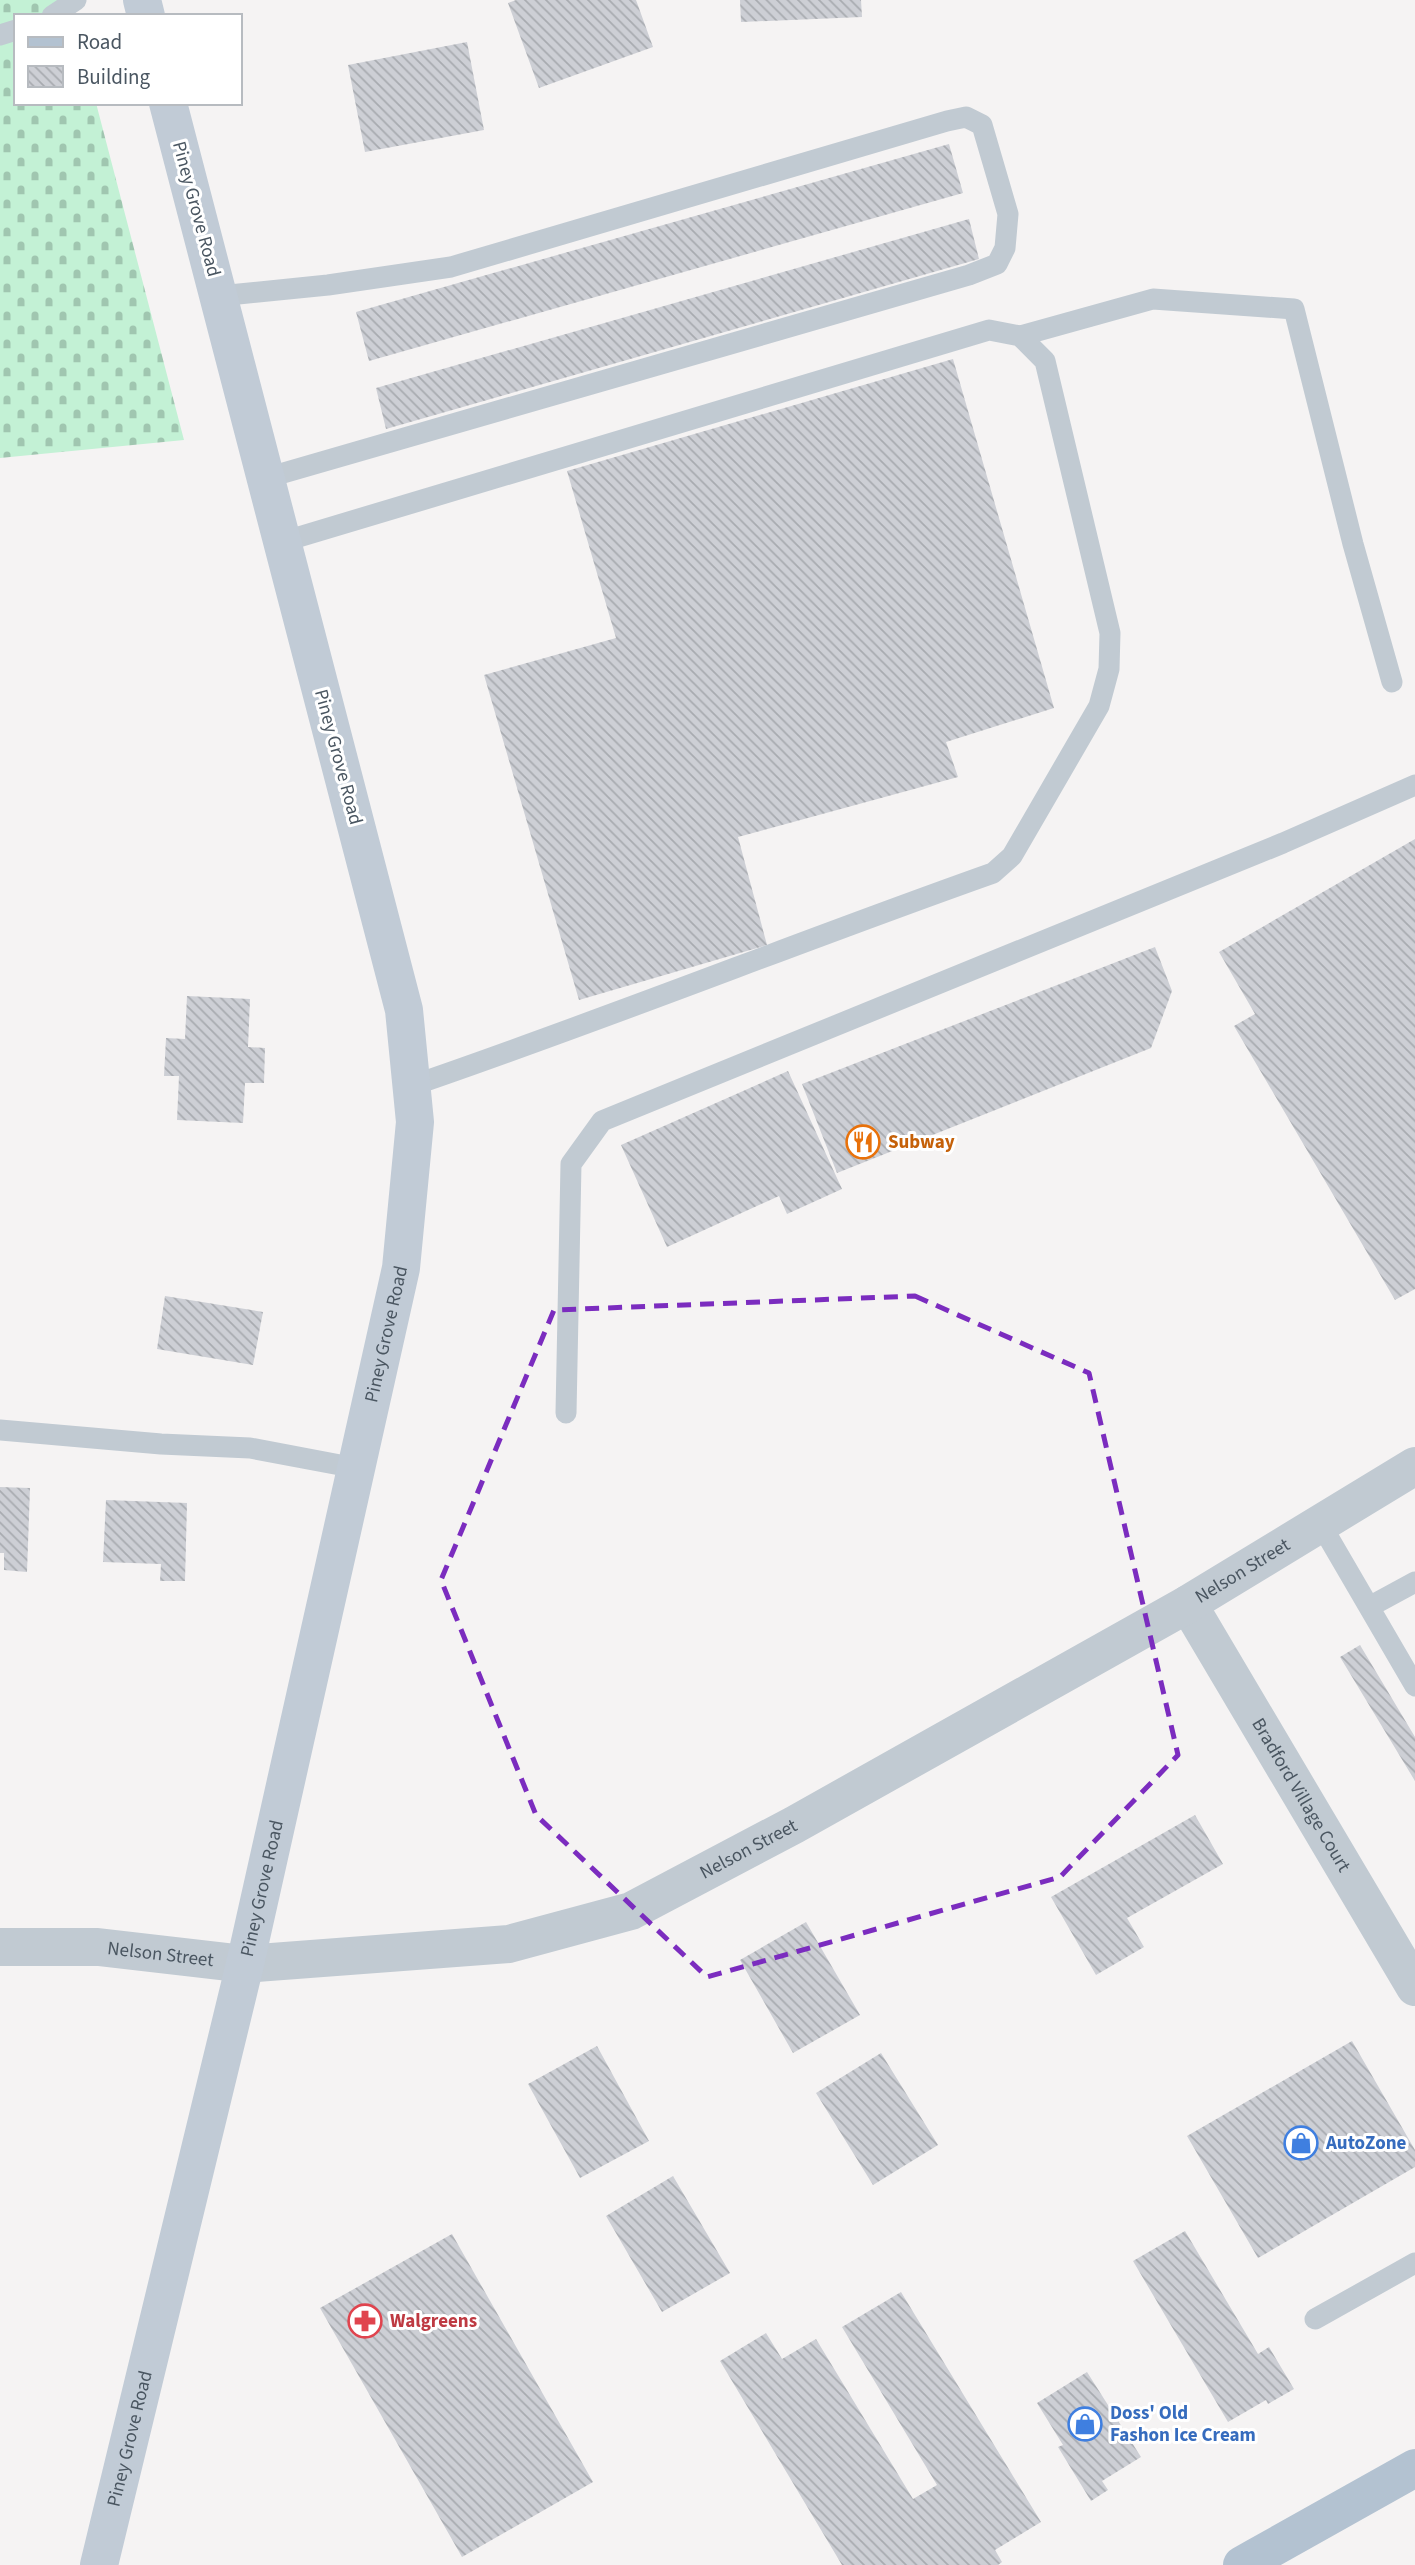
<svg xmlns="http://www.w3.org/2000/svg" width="1415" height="2565" viewBox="0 0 1415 2565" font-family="'Source Sans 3',sans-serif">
<defs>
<pattern id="cemetery-stones" width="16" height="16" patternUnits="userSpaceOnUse" patternTransform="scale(1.75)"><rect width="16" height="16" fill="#c3f1d5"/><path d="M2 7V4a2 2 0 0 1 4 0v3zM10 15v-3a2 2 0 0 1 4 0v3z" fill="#a0c6b0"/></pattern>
<pattern id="building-back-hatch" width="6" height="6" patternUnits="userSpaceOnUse" patternTransform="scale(1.75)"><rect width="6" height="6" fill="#cdcfd5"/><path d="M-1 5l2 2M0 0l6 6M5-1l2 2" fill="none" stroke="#a8abb0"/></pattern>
</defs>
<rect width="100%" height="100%" fill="#f5f3f3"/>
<path fill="url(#cemetery-stones)" d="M 0,0 L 69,0 L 73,16 L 16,16 L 16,103 L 96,103 L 184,440 L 0,458 Z"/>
<path fill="url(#building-back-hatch)" d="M 516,0 L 636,0 L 653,47 L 539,88 L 508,3 Z
M 740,0 L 861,0 L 862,17 L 741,22 Z
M 467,42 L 484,130 L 365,152 L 348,65 Z
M 949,144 L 963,193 L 369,361 L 356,312 Z
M 969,219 L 979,259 L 386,429 L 376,388 Z
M 953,359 L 1054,708 L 946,742 L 958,777 L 738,837 L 767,945 L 579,1000 L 484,675 L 616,638 L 567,471 Z
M 1415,839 L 1415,1289 L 1395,1300 L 1234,1026 L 1255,1014 L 1219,952 Z
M 1155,947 L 1172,991 L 1151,1048 L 837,1173 L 802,1084 Z
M 187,996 L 250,999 L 248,1047 L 265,1048 L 264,1083 L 245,1083 L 243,1123 L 177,1120 L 179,1076 L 164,1076 L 166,1038 L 185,1039 Z
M 788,1071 L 842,1189 L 787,1214 L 779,1196 L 667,1247 L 621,1145 Z
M 165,1296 L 263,1312 L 253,1365 L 157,1349 Z
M 0,1487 L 30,1488 L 27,1572 L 4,1570 L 4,1553 L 0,1553 Z
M 106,1500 L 187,1503 L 185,1581 L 160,1581 L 161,1564 L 103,1562 Z
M 1360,1645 L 1415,1737 L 1415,1781 L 1340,1657 Z
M 1195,1815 L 1223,1864 L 1127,1918 L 1144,1947 L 1096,1975 L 1051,1897 Z
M 806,1922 L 860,2015 L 793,2053 L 740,1960 Z
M 1352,2041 L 1415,2150 L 1415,2167 L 1258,2258 L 1187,2136 Z
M 597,2046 L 649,2141 L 580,2178 L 528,2084 Z
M 881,2053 L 938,2145 L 873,2185 L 816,2093 Z
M 673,2176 L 730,2273 L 662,2312 L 606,2216 Z
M 1185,2231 L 1258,2354 L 1269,2347 L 1294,2389 L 1268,2404 L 1266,2400 L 1228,2422 L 1133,2261 Z
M 452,2234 L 593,2482 L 462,2557 L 320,2308 Z
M 901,2292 L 1041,2522 L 995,2550 L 1002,2562 L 998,2565 L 842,2565 L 720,2361 L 766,2333 L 782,2359 L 816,2339 L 913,2499 L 937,2485 L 842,2327 Z
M 1087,2372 L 1141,2457 L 1102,2481 L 1108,2490 L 1091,2501 L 1058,2447 L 1063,2445 L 1037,2403 Z"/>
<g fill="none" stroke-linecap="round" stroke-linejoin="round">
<path stroke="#c1cad2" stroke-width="21" d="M 52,16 L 76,0
M 0,35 L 16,30
M 219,296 L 328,285 L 451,267 L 947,121 L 966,117 L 982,125 L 1008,214 L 1005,248 L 997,264 L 969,275 L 266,478
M 1020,336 L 1153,299 L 1294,309 L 1353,544 L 1392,682
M 282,542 L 989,330 L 1020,336 L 1045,361 L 1110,633 L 1109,669 L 1099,706 L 1012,856 L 993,873 C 798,942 607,1019 411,1086
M 566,1413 L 571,1164 L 602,1121 L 1283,843 L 1415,785
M 0,1430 L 161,1444 L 250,1448 L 356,1468
M 1320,1523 L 1415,1686
M 1369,1607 L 1415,1582
M 1315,2319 L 1415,2263"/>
<g stroke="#c1cad2" stroke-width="38">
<path id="s1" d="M 1188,1604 L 1415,1987"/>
<path id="s2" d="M 0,1947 L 98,1947 L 245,1964 L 509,1944 L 631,1911 L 794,1825 L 1188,1604 L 1415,1466"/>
</g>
<g stroke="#c1cbd6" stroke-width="38">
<path d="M 142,0 L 146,16"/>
<path id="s3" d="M 99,2565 L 245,1964 L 401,1268 L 415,1122 L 404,1010 L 168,103"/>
</g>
<path stroke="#b3c2d1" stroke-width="38" d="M 1242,2565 L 1415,2468"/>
</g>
<path fill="none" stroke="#7b2cbf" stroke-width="5" stroke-dasharray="14 9" stroke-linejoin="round" d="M 915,1296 L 1089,1373 L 1178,1755 L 1060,1877 L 707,1977 L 536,1815 L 441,1580 L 554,1310 Z"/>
<defs>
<symbol id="restaurant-ring" viewBox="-11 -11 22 22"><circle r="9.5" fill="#fff" stroke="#e8710a" stroke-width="1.5"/><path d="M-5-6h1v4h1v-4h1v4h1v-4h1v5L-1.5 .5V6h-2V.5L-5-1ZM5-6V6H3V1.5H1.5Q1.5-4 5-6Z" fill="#e8710a"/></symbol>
<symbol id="shop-ring" viewBox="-11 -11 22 22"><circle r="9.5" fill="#fff" stroke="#3f7fe0" stroke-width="1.5"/><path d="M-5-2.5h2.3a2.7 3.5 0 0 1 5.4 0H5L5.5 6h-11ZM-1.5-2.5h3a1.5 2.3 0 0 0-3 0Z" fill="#3f7fe0"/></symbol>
<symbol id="pharmacy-ring" viewBox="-11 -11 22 22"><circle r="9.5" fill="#fff" stroke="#e0444e" stroke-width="1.5"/><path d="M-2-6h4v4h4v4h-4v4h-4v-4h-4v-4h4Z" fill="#e0444e"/></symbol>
</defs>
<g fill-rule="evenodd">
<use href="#restaurant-ring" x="844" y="1123" width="38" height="38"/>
<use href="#shop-ring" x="1282" y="2124" width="38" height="38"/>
<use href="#pharmacy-ring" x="346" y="2302" width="38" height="38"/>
<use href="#shop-ring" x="1066" y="2405" width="38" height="38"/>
</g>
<g text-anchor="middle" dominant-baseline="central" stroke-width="6" stroke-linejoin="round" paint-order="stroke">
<g font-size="19" fill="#4a5661" stroke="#fff">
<text transform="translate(196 209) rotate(75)">Piney Grove Road</text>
<text transform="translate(338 757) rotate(75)">Piney Grove Road</text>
<text stroke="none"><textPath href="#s3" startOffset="1264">Piney Grove Road</textPath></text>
<text stroke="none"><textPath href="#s2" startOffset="1337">Nelson Street</textPath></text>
<text stroke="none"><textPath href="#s1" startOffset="222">Bradford Village Court</textPath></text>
<text stroke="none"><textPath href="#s2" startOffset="770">Nelson Street</textPath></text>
<text stroke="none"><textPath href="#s3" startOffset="696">Piney Grove Road</textPath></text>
<text stroke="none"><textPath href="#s2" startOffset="161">Nelson Street</textPath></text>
<text stroke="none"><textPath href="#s3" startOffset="130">Piney Grove Road</textPath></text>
</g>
<g font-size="19" font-weight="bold" fill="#c56008" stroke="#fff" text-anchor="start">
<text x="888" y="1142">Subway</text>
</g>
<g font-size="19" font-weight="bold" fill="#366cbe" stroke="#fff" text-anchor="start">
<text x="1326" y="2143">AutoZone</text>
<text x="1110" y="2413">Doss' Old<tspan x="1110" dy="22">Fashon Ice Cream</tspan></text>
</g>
<g font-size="19" font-weight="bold" fill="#be3a42" stroke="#fff" text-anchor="start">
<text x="390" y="2321">Walgreens</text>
</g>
</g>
<rect x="14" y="14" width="228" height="91" fill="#ffffff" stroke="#b7bbc0" stroke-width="2"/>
<rect x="28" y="37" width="35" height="10" fill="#b3c2d1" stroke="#b7bbc0" stroke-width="2"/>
<text x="77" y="49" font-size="21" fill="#4a5661">Road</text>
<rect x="28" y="66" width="35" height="21" fill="url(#building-back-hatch)" stroke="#b7bbc0" stroke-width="2"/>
<text x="77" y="84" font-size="21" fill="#4a5661">Building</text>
</svg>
